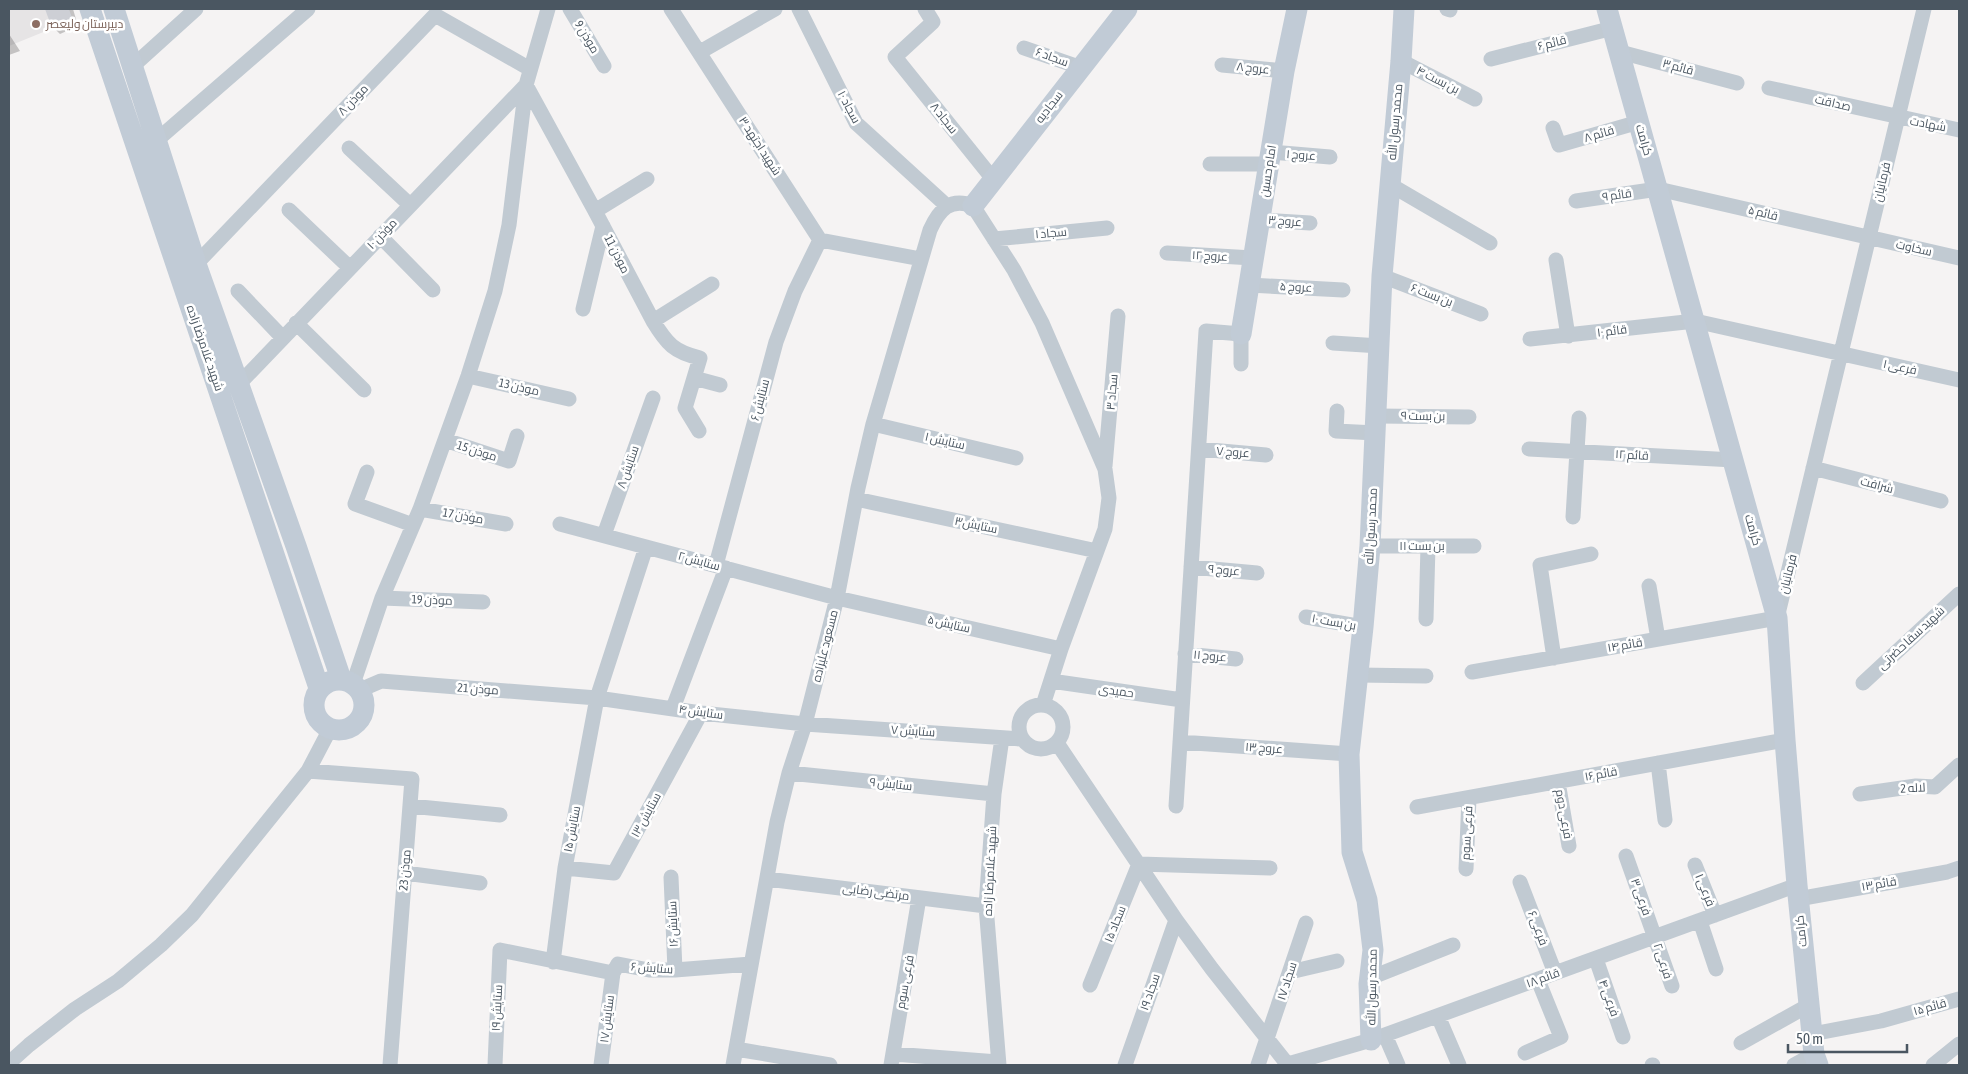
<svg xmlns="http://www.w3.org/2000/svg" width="1968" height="1074" viewBox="0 0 1968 1074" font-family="'Asap Condensed',Cairo,sans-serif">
<rect width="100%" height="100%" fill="#f5f3f3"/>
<path fill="#e6e4e5" d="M 9,9 L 69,9 L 73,20 L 9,46 Z"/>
<path fill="#0003" d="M 46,9 L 73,9 L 78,26 L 60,34 L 53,27 Z
M 9,34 L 20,51 L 9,55 Z"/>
<path fill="#cdcfd5" d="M 45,9 L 69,9 L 73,20 L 52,28 Z"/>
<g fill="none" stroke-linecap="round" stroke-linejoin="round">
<path stroke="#c1cad2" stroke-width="15" d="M 570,9 L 604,66
M 671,9 L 820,240
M 799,9 L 856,123 L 947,206
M 925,9 L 933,22 L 895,57 L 993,179
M 1447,9 L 1450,10
M 1024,48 L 1079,67
M 700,52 L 775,9
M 1620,52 L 1737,83
M 1491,59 L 1613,28
M 1401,61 L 1475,99
M 1222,65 L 1284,71
M 133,66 L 196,9
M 1769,88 L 1959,130
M 1553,128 L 1559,145 L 1639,122
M 157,140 L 308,9
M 349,148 L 410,205
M 1271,152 L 1330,157
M 1210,164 L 1269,164
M 1389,184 L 1490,243
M 1576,201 L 1658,189 L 1959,258
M 289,210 L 349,267
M 595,211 L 647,179
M 1260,220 L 1310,223
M 380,236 L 433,290
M 994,239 L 1107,228
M 820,240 L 921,259
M 1167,253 L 1253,258
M 1556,260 L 1568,336
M 196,264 L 435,15 L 530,69
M 1382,276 L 1481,314
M 1249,285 L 1343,290
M 238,291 L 282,337
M 583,309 L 603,226
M 653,321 L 712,284
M 296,323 L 364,390
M 1530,339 L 1695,321 L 1959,380
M 1333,343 L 1380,346
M 468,376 L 569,399
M 694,378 L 720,385
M 238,385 L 526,85 L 595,211 L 653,321 C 667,344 674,352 700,358 L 685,408 L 699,431
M 1337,411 L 1336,431 L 1376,433
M 1377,416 L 1469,417
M 873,424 L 1016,458
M 445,440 L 509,461 L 517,436
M 1199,449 L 1266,455
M 1529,449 L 1734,460
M 1105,466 L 1118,316
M 1813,468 L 1941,501
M 367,472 L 355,504 L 413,525
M 856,499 L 1097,551
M 420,509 L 506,524
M 1573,517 L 1579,418
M 560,524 L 837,598 L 1061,649
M 604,535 L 653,398
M 1370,546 L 1474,546
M 716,565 L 776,342 L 795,291 L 820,240
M 1191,567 L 1257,573
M 1649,586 L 1658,639
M 382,598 L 483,602
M 1306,617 L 1363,627
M 1426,619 L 1428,546
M 1185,654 L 1236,659
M 1554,658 L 1540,565 L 1591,554
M 1472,672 L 1777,618 L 1924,9
M 1358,675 L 1426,676
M 1051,681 L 1182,700
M 1863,683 L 1959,594
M 353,684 L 382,598 L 420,509 L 468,376 L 495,291 L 509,225 L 526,85 L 548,9
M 360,690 L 381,681 L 597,698 L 701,713 L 805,724 L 1021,739
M1019 727a22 22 0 1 1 44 0a22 22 0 1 1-44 0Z
M 673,708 L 726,568
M 1180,742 L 1349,754
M 1057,743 L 1176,920 L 1212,969 L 1288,1065
M 1658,763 L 1665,820
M 308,771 L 412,779 L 390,1065
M 789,773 L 994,794
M 1558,782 L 1569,846
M 1860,794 L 1916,786 L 1935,787 L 1959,765
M 410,806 L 500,815
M 1176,806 L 1206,331 L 1241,334 L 1241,364
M 1417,807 L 1785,740
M 1626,856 L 1672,986
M 1695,865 L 1715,915
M 565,868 L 614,873 L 701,713
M 1466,869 L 1469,798
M 405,873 L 480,883
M 671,877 L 675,970
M 767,879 L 986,906
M 1520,882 L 1555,973
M 1798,899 L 1947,872 L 1959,868
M 1700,921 L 1716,969
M 1596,959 L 1623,1037
M 553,962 L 565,868 L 597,698 L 646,547
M 1290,972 L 1337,961
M 1370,978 L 1453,945
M 1090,985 L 1139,864 L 1270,868
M 1438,1016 L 1459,1065
M 1812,1034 L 1881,1021 L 1959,999
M 1385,1035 L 1398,1065
M 1741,1043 L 1809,1005
M 736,1049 L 830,1065
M 1525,1053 L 1561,1037 L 1538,980
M 893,1054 L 998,1062
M 9,1063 L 29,1045 L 75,1009 L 118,981 L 161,945 L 192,915 L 308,771 L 330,729
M 1288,1064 L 1371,1040 L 1797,885
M 495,1065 L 500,950 L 613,973 L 618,964 L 649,970 L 675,970 L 751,964
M 601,1065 L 613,973
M 733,1065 L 777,822 L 789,773 L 805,724 L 837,598 L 858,488 L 873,424 L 930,230 C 939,210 950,197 973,206 L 1014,270 L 1042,323 L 1105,469 L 1109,498 L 1105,529 L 1061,649 L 1043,705
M 891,1065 L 919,898
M 999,1065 L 986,906 L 994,794 L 1002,738
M 1125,1065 L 1176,920
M 1258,1065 L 1306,923
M 1652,1065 L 1653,1065
M 1794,1065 L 1814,1054
M 1933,1065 L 1959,1044"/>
<path stroke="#c1cbd6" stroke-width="21" d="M 90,9 L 319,688
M 114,9 L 196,264 L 296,546 L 341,679
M 1607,9 L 1777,618 L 1785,740 L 1797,885 L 1814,1054 L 1818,1065
M 973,206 L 1127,9
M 1241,334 L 1284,71 L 1297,9
M314 705a25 25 0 1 1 50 0a25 25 0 1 1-50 0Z
M 1371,1040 L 1369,984 L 1373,950 L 1367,900 L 1352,852 L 1349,754 L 1363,627 L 1370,546 L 1382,276 L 1401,61 L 1404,9"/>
</g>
<circle fill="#8d6e63" stroke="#fff" stroke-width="2" cx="36" cy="24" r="5"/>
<g text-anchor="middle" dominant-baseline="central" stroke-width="5" stroke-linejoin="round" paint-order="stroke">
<g font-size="12" fill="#785e54" stroke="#fff" text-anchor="start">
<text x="46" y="24">دبیرستان ولیعصر</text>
</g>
<g font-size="12" fill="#4a5661" stroke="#fff">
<text transform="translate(587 37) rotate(59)">موذن 9</text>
<text transform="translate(1552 43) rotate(-14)">قائم ۶</text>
<text transform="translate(1052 57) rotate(20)">سجاد ۶</text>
<text transform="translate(1678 67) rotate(15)">قائم ۳</text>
<text transform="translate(1253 68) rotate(6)">عروج ۸</text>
<text transform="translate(1438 80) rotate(27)">بن بست ۴</text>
<text transform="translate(353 100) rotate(-46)">موذن ۸</text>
<text transform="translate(1833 103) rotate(13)">صداقت</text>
<text transform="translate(849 107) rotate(62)">سجاد ۱۰</text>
<text transform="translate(1049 107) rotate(-52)">سجادیه</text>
<text transform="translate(944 118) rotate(51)">سجاد ۸</text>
<text transform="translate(1395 122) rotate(-85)">محمد رسول الله</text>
<text transform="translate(1928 124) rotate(11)">شهادت</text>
<text transform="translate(1599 134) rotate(-16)">قائم ۸</text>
<text transform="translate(1644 140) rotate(74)">کرامت</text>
<text transform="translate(760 146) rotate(57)">شهید اجتهد ۳</text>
<text transform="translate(1301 155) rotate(4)">عروج ۱</text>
<text transform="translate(1268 171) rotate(-81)">امام حسین</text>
<text transform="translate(1882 182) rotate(-77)">فرمانیان</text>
<text transform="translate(1617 195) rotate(-8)">قائم ۹</text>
<text transform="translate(1763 213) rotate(13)">قائم ۵</text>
<text transform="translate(1285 221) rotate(4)">عروج ۳</text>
<text transform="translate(1051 233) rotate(-5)">سجاد ۱</text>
<text transform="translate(382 234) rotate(-46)">موٰذن ۱۰</text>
<text transform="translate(1914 248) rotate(13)">سخاوت</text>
<text transform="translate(617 254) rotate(63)">موذن 11</text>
<text transform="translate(1210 256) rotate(3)">عروج ۱۲</text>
<text transform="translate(1296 287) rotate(3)">عروج ۵</text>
<text transform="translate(1432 295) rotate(21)">بن بست ۶</text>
<text transform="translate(1612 331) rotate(-7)">قائم ۱۰</text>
<text transform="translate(205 348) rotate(71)">شهید غلامرضا زاده</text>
<text transform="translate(1900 367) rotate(12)">فرعی ۱</text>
<text transform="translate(519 387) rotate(13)">موذن 13</text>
<text transform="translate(1112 392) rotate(-85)">سجاد ۳</text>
<text transform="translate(760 400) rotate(-75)">ستایش ۶</text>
<text transform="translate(1423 416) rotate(1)">بن بست ۹</text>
<text transform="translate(945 441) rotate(13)">ستایش ۱</text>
<text transform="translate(477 451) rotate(18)">موذن 15</text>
<text transform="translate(1233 452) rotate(4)">عروج ۷</text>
<text transform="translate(1632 455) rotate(3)">قائم ۱۲</text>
<text transform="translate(628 467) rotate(-71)">ستایش ۸</text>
<text transform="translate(1877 485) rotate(15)">شرافت</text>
<text transform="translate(463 516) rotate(10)">موٰذن 17</text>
<text transform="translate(976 525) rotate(12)">ستایش۳</text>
<text transform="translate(1371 526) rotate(-87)">محمد رسول الله</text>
<text transform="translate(1753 530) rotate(74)">کرامت</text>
<text x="1422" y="546">بن بست ۱۱</text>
<text transform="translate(699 561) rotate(15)">ستایش ۲</text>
<text transform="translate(1224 570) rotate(5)">عروج ۹</text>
<text transform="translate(1788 574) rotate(-76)">فرمانیان</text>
<text transform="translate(432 600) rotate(2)">موذن 19</text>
<text transform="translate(1334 622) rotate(10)">بن بست ۱۰</text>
<text transform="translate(949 624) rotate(13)">ستایش ۵</text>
<text transform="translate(1911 638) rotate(-43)">شهید سقا حضرتی</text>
<text transform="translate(1625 645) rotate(-10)">قائم ۱۴</text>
<text transform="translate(825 646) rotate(-76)">مسعود علیزاده</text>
<text transform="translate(1210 656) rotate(5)">عروج ۱۱</text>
<text transform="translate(478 689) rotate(4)">موذن 21</text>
<text transform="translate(1116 691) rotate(8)">حمیدی</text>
<text transform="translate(701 712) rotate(8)">ستایش ۴</text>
<text transform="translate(913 731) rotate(4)">ستایش ۷</text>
<text transform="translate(1264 748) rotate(4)">عروج ۱۳</text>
<text transform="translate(1601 774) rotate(-10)">قائم ۱۶</text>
<text transform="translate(891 784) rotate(6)">ستایش ۹</text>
<text transform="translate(1913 788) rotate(-3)">لاله 2</text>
<text transform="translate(1564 814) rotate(80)">فرعی دوم</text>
<text transform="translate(646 815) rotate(-61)">ستایش ۱۳</text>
<text transform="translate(572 829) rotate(-79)">ستایش ۱۵</text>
<text transform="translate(1467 833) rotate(-87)">فرعی سوم</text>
<text transform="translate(405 870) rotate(-85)">موذن 23</text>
<text transform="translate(990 871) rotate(-87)">شهید غلامرضا زاده</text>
<text transform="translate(1879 884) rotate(-10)">قائم ۱۳</text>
<text transform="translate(1705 890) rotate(68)">فرعی ۱</text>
<text transform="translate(876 892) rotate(7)">مرتضی رضایی</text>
<text transform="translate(1641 897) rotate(70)">فرعی ۳</text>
<text transform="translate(673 924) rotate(-92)">ستایش ۱۶</text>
<text transform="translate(1115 924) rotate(-68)">سجاد ۱۵</text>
<text transform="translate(1538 928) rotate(69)">فرعی ۶</text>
<text transform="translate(1801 931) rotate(-96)">کرامت</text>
<text transform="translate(1663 961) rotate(72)">فرعی ۲</text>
<text transform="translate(652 968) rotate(4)">ستایش ۶</text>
<text transform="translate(1543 978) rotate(-20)">قائم ۱۸</text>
<text transform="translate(1287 981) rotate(-72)">سجاد ۱۷</text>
<text transform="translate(905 982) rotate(-80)">فرعی سوم</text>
<text transform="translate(1372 987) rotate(-89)">محمد رسول الله</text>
<text transform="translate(1150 992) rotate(-71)">سجاد ۱۹</text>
<text transform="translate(1609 998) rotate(70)">فرعی ۴</text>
<text transform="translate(1930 1007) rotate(-16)">قائم ۱۵</text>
<text transform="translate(497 1008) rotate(-87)">ستایش ۱۹</text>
<text transform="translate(607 1019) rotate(-83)">ستایش ۱۷</text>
</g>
</g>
<rect width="1968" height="1074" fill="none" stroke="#4a5661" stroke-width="20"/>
<path d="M1788 1044v8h119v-8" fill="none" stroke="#4a5661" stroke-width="2.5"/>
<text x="1796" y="1044" font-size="15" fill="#4a5661" stroke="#ffffff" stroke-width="4" paint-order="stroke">50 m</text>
</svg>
